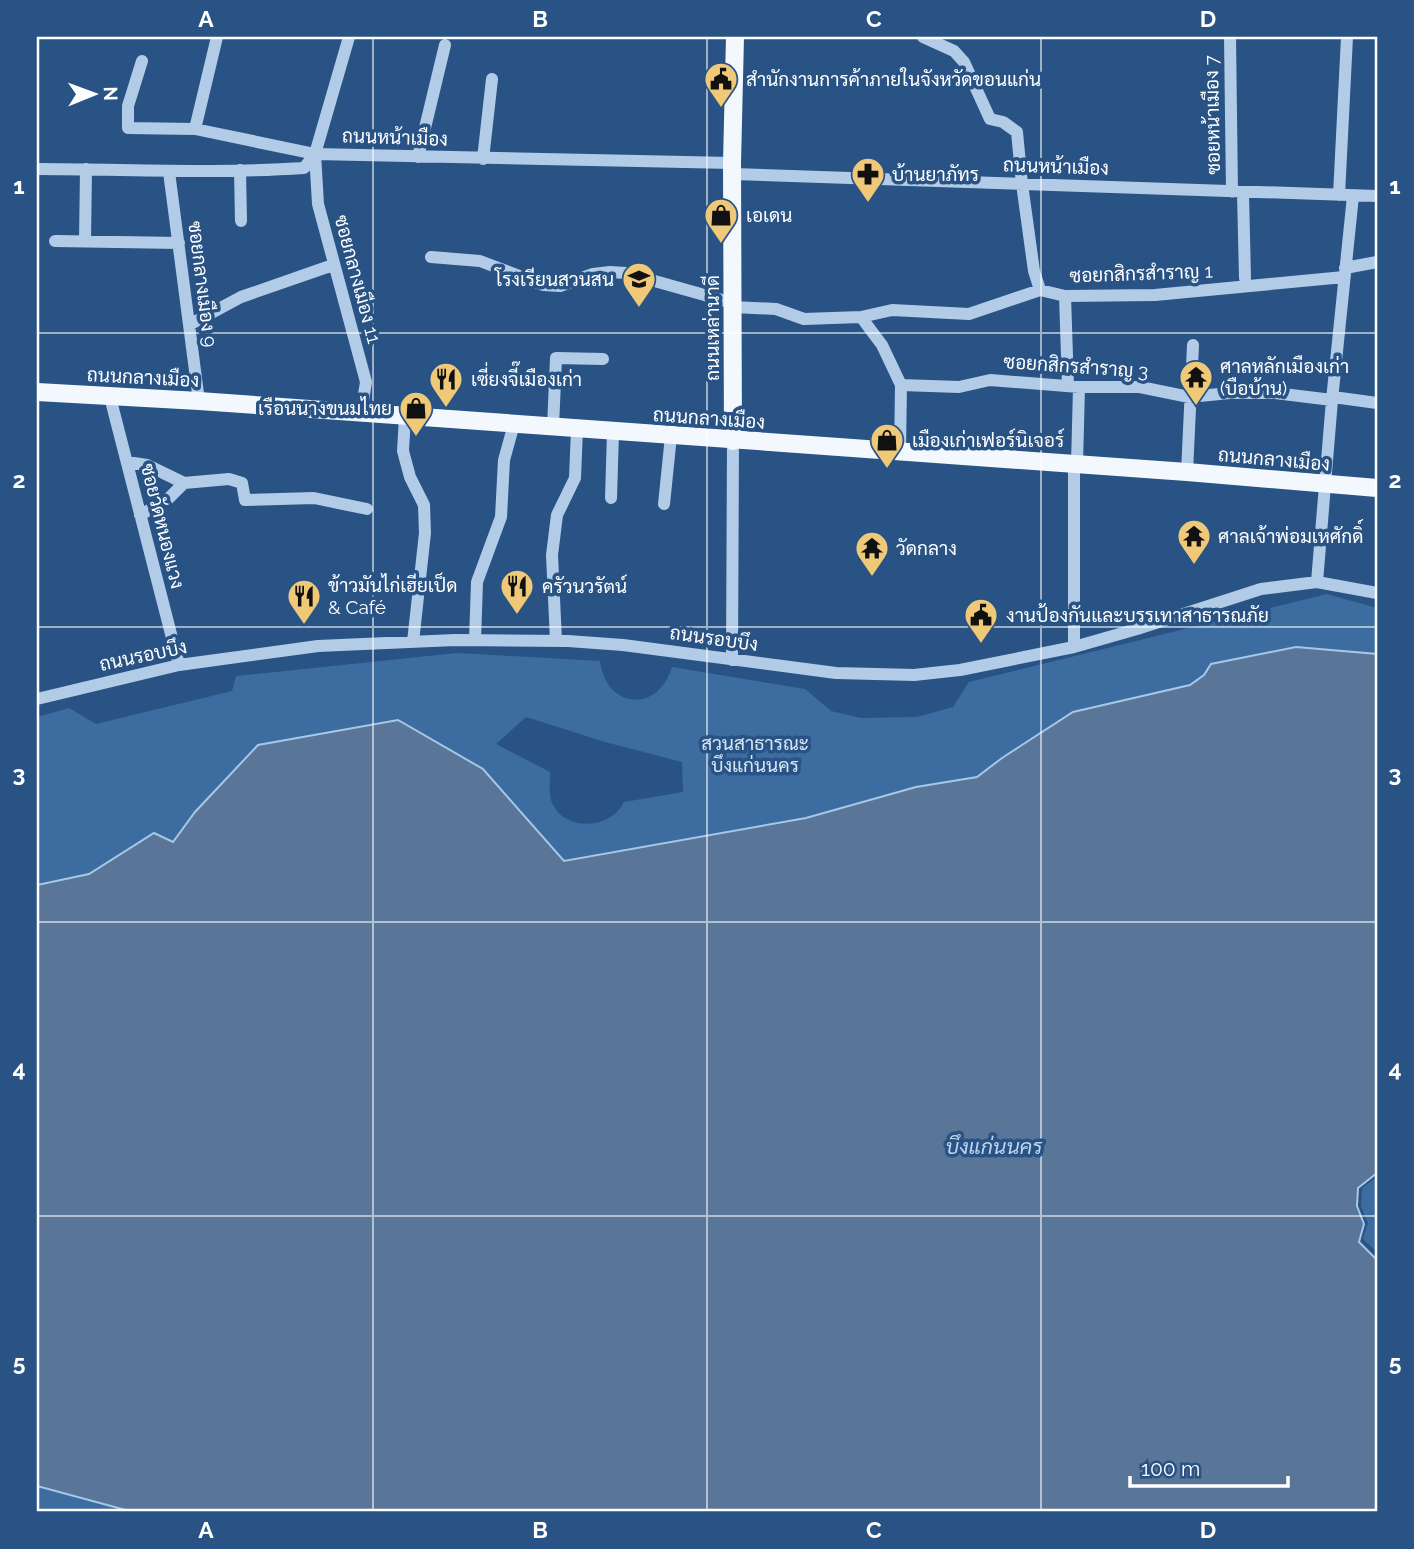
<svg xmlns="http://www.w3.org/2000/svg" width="1414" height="1549" viewBox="0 0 1414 1549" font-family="Raleway,Sarabun,sans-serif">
<rect width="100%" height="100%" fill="#285384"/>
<path fill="#3d6da0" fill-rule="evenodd" d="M 1327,594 L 1377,608 L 1377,654 L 1296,647 L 1204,675 L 1190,685 L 1073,712 L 1002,758 L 977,777 L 916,787 L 806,818 L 564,861 L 483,769 L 398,720 L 258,745 L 195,812 L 173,842 L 154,833 L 89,874 L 37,885 L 37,717 L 69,708 L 96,724 L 232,691 L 236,676 L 457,653 L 600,661 C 606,709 658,714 672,667 L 805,689 L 831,711 L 861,718 L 917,717 L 953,707 L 969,682 ZM 526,717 L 605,742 L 682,762 L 683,792 L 624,802 C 612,828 568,833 553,805 C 548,795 550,783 550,772 L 496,744 Z
M 1377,1177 L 1377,1252 L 1363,1239 L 1368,1223 L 1361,1206 L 1362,1188 Z
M 37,1486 L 133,1512 L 37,1512 Z"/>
<path fill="#597698" stroke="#a7c7e7" stroke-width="2" d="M 1296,647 L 1377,654 L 1377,1173 L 1358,1188 L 1357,1206 L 1364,1224 L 1359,1242 L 1377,1260 L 1377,1512 L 133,1512 L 37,1486 L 37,885 L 89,874 L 154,833 L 173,842 L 195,812 L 258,745 L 398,720 L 483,769 L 564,861 L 806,818 L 916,787 L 977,777 L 1002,758 L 1073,712 L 1190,685 L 1204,675 L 1211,664 Z"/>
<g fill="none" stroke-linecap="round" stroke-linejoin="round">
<path stroke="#b2cce7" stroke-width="12" d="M 349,37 L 315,154 L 318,204 L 366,382 L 361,413
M 923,37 L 954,51 L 964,62 L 990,119 L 1003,122 L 1017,132 L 1022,184 L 1034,271 L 1040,290
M 1230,37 L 1232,192
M 142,61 L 128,106 L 128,128 L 195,129 L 315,154 L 732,163
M 195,129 L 217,37
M 418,157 L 445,45
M 483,159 L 492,79
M 37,169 C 126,169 215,174 304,168 L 315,154
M 240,170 L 241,221
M 169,172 L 199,401
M 733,174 L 1377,196
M 1243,193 L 1245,278
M 1339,195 L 1347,37
M 55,241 L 179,243
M 85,241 L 86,169
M 431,257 L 480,261 L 543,285 L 560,286 L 593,274 L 610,272 L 626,273 L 733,303
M 1345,268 L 1377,262
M 1065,296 L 1068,386
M 733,307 L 776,309 L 804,319 L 861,317 L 892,310 L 969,314 L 1040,290 L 1065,296 L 1155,295 L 1344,277
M 861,317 L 882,345 L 901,385 L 900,451
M 189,325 L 241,297 L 333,265
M 901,385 L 959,387 L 990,380 L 1079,387 L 1140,387 L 1189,397 L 1230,393 L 1275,393 L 1332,400
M 110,397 L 179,665
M 1333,397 L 1377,403
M 405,416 L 403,451 L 410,477 L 424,505 L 425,533 L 413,642
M 553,427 L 556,358 L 603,359
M 127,462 L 147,465 L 184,483 L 229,479 L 242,483 L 245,500 L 314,498 L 367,509
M 1077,464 L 1079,387
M 1187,472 L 1193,345
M 611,498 L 613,432
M 664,504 L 671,436
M 140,515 L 166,501 L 184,483
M 1317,582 L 1332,400 L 1353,196
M 475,640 L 477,582 L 501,517 L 504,460 L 514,424
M 556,641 L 552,555 L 557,515 L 575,478 L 577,429
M 1074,647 L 1074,464
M 732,660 L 733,441
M 37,699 L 179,665 L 318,646 L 455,640 L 568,641 L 623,645 L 836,673 L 914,675 L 960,670 L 1074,647 L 1137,629 L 1261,589 L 1317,582 L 1377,593"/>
<path stroke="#f3f8fe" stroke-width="18" d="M 37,392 L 199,401 L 1187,472 L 1377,488
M 733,441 L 732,163 L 735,37"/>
</g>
<path fill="none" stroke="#fff" stroke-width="2" stroke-opacity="0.55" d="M 373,37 L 373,1512M 707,37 L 707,1512M 1041,37 L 1041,1512M 37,333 L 1377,333M 37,627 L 1377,627M 37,922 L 1377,922M 37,1216 L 1377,1216"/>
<defs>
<symbol id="civic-pin" viewBox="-11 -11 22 30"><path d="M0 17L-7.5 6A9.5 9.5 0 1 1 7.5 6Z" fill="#efc978" stroke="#285384"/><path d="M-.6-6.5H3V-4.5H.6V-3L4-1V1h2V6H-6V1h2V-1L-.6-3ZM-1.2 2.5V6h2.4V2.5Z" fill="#111"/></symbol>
<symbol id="pharmacy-pin" viewBox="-11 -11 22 30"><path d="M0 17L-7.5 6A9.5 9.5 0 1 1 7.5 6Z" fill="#efc978" stroke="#285384"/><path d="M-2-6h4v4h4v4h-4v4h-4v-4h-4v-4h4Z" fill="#111"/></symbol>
<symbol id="shop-pin" viewBox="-11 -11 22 30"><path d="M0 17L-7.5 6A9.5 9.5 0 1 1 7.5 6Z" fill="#efc978" stroke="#285384"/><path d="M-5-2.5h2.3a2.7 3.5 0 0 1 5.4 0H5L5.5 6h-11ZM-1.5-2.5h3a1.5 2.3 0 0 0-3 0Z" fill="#111"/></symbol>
<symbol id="school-pin" viewBox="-11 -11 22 30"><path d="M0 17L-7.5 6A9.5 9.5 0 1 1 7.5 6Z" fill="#efc978" stroke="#285384"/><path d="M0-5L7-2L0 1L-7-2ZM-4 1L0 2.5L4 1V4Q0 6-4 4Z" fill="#111"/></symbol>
<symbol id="temple-pin" viewBox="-11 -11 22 30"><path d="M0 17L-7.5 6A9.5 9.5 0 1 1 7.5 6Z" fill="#efc978" stroke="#285384"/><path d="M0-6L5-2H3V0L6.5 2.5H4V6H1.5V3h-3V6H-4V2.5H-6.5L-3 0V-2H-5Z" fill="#111"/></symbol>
<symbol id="restaurant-pin" viewBox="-11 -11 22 30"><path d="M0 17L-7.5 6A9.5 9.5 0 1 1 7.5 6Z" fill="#efc978" stroke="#285384"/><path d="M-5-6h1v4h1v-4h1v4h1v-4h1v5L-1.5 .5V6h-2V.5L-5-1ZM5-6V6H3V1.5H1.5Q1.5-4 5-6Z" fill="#111"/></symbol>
</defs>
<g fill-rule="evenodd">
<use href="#civic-pin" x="702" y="60" width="38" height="52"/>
<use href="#pharmacy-pin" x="849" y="155" width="38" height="52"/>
<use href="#shop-pin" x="702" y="196" width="38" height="52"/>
<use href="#school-pin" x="620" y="260" width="38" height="52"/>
<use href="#temple-pin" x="1177" y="358" width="38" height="52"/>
<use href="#restaurant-pin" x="427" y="360" width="38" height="52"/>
<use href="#shop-pin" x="397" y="389" width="38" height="52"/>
<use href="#shop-pin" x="868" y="421" width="38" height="52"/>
<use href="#temple-pin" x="1175" y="517" width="38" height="52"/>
<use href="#temple-pin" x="853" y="529" width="38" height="52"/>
<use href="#restaurant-pin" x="498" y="567" width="38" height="52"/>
<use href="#restaurant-pin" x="285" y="577" width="38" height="52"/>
<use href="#civic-pin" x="962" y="596" width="38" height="52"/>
</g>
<g text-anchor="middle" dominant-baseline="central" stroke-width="7" stroke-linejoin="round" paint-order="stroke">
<g font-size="19" fill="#fff" stroke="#285384" text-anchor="start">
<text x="746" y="79">สำนักงานการค้าภายในจังหวัดขอนแก่น</text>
<text x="892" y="174">บ้านยาภัทร</text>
<text x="746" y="215">เอเดน</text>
<text x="614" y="279" text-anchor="end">โรงเรียนสวนสน</text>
<text x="1220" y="366">ศาลหลักเมืองเก่า<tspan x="1220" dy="22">(บือบ้าน)</tspan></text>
<text x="471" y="379">เซี่ยงจี๊เมืองเก่า</text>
<text x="392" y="408" text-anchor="end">เรือนนางขนมไทย</text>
<text x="912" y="440">เมืองเก่าเฟอร์นิเจอร์</text>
<text x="1218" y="536">ศาลเจ้าพ่อมเหศักดิ์</text>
<text x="896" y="548">วัดกลาง</text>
<text x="328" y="585">ข้าวมันไก่เฮียเป็ด<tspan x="328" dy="22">&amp; Café</tspan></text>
<text x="542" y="586">ครัวนวรัตน์</text>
<text x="1006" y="615">งานป้องกันและบรรเทาสาธารณภัย</text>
</g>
<g font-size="19" fill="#fff" stroke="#285384">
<text transform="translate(1212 115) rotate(-91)">ซอยหน้าเมือง 7</text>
<text transform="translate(395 137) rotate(2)">ถนนหน้าเมือง</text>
<text transform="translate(1056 166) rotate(2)">ถนนหน้าเมือง</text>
<text transform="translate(1141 273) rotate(-2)">ซอยกสิกรสำราญ 1</text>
<text transform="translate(358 279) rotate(75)">ซอยกลางเมือง 11</text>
<text transform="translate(203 284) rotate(83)">ซอยกลางเมือง 9</text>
<text transform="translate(712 328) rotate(-90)">ถนนเหล่านาดี</text>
<text transform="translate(1076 366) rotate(4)">ซอยกสิกรสำราญ 3</text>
<text transform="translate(143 377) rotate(3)">ถนนกลางเมือง</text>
<text transform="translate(709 418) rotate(4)">ถนนกลางเมือง</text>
<text transform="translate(1274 459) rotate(5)">ถนนกลางเมือง</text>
<text transform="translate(163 526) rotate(76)">ซอยวัดหนองแวง</text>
<text transform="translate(714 638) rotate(8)">ถนนรอบบึง</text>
<text transform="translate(143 655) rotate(-12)">ถนนรอบบึง</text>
</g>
<g font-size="19" fill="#d5e5f6" stroke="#285384">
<text x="755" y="743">สวนสาธารณะ<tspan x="755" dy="22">บึงแก่นนคร</tspan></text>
</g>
<g font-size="21" font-style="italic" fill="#bdd5ee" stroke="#285384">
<text x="994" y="1146">บึงแก่นนคร</text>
</g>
</g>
<rect width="1414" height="1549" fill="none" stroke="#285384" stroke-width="77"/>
<g transform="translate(94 94) rotate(89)" stroke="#285384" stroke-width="5" paint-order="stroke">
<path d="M0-5L12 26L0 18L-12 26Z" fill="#ffffff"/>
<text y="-10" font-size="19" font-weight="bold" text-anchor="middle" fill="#ffffff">N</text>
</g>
<path d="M1130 1476v10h158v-10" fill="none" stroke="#ffffff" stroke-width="3.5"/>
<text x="1141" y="1476" font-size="21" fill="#ffffff" stroke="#285384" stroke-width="5" paint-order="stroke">100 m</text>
<rect x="38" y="38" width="1338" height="1472" fill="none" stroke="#fff" stroke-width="2.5"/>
<g font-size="23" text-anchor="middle" font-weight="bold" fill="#fff">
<text x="206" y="27">A</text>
<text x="540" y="27">B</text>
<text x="874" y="27">C</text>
<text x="1208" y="27">D</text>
<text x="19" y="194">1</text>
<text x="1395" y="194">1</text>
<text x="19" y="488">2</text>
<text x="1395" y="488">2</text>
<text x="19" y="782">3</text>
<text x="1395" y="782">3</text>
<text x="19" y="1077">4</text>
<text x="1395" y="1077">4</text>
<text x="19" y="1371">5</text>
<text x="1395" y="1371">5</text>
<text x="206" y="1538">A</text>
<text x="540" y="1538">B</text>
<text x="874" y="1538">C</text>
<text x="1208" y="1538">D</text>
</g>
</svg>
